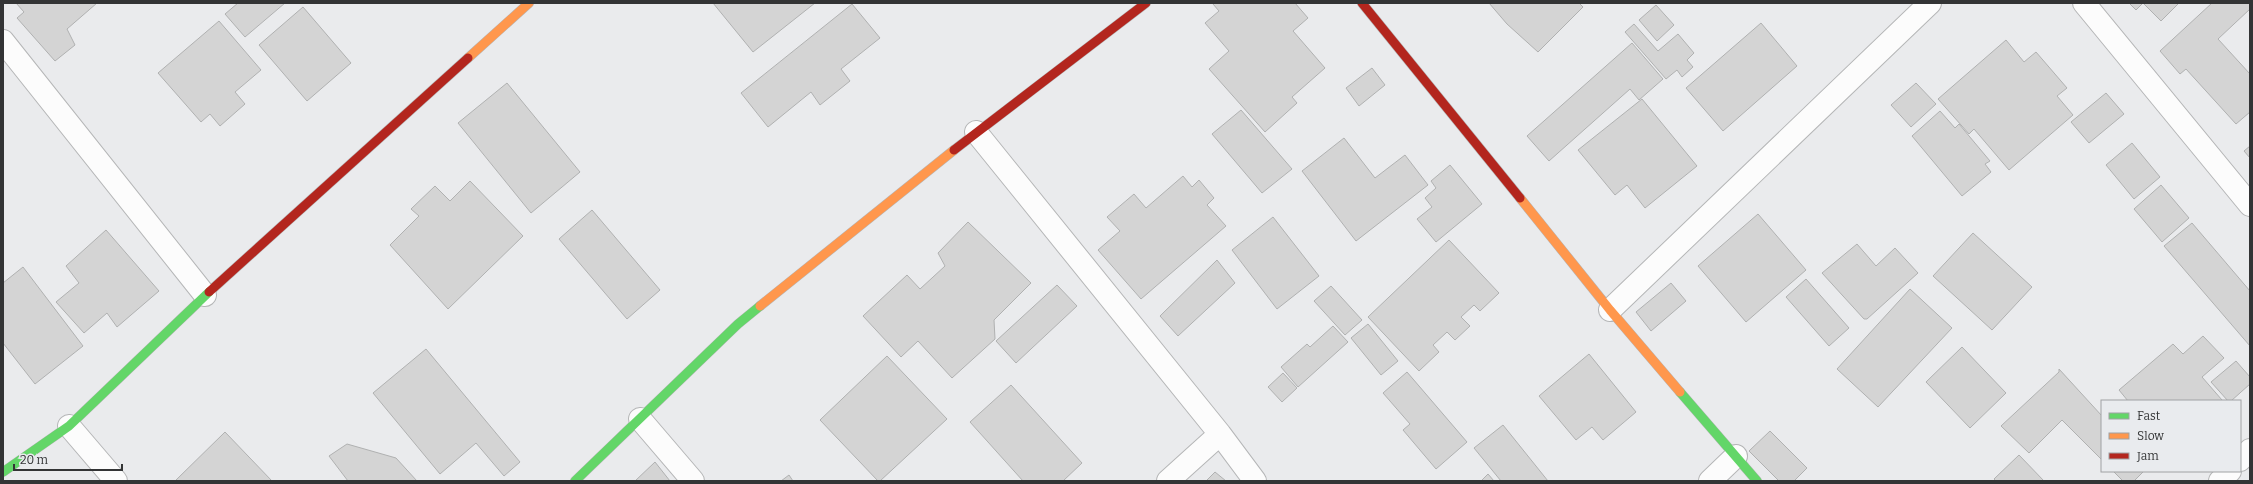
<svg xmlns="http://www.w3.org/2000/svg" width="2253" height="484" viewBox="0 0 2253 484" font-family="Bitter,serif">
<rect width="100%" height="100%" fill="#eaebed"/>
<path fill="#d4d4d4" stroke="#b0b1b1" d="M 16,3 L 97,3 L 67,29 L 75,45 L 55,61 L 17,18 L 24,12 Z
M 238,3 L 285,3 L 245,37 L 225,14 Z
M 713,3 L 815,3 L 753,52 Z
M 1214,3 L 1295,3 L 1308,18 L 1293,31 L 1325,68 L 1292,97 L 1297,103 L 1265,132 L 1209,69 L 1229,51 L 1205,23 L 1219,11 L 1213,4 Z
M 1489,3 L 1579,3 L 1583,7 L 1538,52 L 1507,24 Z
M 2129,3 L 2179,3 L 2161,21 L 2143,3 L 2136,10 Z
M 2212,3 L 2250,3 L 2250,9 L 2218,39 L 2250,74 L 2250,112 L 2236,124 L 2186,69 L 2180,74 L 2160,51 Z
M 852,4 L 880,38 L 841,69 L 850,81 L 820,105 L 811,92 L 768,127 L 741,93 Z
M 1656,5 L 1674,25 L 1657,41 L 1639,20 Z
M 303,7 L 351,63 L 307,101 L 259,45 Z
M 219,21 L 261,70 L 235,92 L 245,104 L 220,126 L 210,114 L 201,122 L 158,73 Z
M 1761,23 L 1797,66 L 1723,131 L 1686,88 Z
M 1634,24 L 1658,51 L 1678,34 L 1694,53 L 1687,60 L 1693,67 L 1682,77 L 1677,70 L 1666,79 L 1625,32 Z
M 2006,40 L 2024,62 L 2036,52 L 2067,88 L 2057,96 L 2073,115 L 2009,170 L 1974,129 L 1969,134 L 1938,99 Z
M 1632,43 L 1663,79 L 1639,100 L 1630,89 L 1549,161 L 1527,136 Z
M 1372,68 L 1385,85 L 1359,106 L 1346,88 Z
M 507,83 L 580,172 L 531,213 L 458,123 Z
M 1916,83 L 1936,104 L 1911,127 L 1891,105 Z
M 2106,93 L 2124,114 L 2089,143 L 2071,122 Z
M 1642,99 L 1697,166 L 1645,208 L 1627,185 L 1615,195 L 1578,150 Z
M 1241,110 L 1292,169 L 1262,193 L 1212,134 Z
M 1940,111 L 1955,128 L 1959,124 L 1990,161 L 1985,164 L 1991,172 L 1962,196 L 1912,136 Z
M 1344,138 L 1375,178 L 1405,155 L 1428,185 L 1356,241 L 1302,171 Z
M 2132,143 L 2160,177 L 2134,199 L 2106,165 Z
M 2250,146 L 2250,158 L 2244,151 Z
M 1450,165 L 1482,204 L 1436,242 L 1417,219 L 1432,207 L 1425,198 L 1436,188 L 1431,181 Z
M 1183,176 L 1192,187 L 1199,180 L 1214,198 L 1207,205 L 1226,226 L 1141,299 L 1098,250 L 1120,231 L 1107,217 L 1134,194 L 1146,208 Z
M 470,181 L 523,236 L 448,309 L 390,245 L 419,216 L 411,209 L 435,186 L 450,201 Z
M 2161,185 L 2189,218 L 2162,242 L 2134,209 Z
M 592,210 L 660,290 L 627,319 L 559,239 Z
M 1758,214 L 1806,270 L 1746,322 L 1698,266 Z
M 1273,217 L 1319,276 L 1277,309 L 1232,250 Z
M 968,222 L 1031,283 L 994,320 L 995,339 L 952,378 L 918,341 L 901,357 L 863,316 L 907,275 L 920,289 L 945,266 L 938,253 Z
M 2192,223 L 2250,291 L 2250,346 L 2164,246 Z
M 106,230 L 159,291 L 117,327 L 107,313 L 84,333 L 56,302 L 79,283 L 66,266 Z
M 1973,233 L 2032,287 L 1992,330 L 1933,276 Z
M 1449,240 L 1499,293 L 1480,311 L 1474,305 L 1461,317 L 1470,326 L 1455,340 L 1447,332 L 1433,345 L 1439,352 L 1419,371 L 1368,317 Z
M 1857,244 L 1876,266 L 1895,248 L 1918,273 L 1867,319 L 1864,319 L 1822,273 Z
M 1217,260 L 1235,283 L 1178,336 L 1160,316 Z
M 23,267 L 83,346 L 35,384 L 3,343 L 3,283 Z
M 1806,279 L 1849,328 L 1829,346 L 1786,297 Z
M 1671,283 L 1686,301 L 1651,331 L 1636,312 Z
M 1057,285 L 1077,306 L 1016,363 L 996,341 Z
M 1331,286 L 1362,320 L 1345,335 L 1314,301 Z
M 1910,289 L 1952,328 L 1878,407 L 1837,369 Z
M 1368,324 L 1398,361 L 1381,375 L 1351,338 Z
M 1333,326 L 1348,342 L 1298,387 L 1281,367 L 1307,344 L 1310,347 Z
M 2203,336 L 2224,358 L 2202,377 L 2222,400 L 2221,401 L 2128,401 L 2119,390 L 2173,344 L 2183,354 Z
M 1962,347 L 2006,393 L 1970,428 L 1926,382 Z
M 426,349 L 520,462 L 504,476 L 476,443 L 440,474 L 373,393 Z
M 1589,354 L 1636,412 L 1603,440 L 1592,427 L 1576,440 L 1539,396 Z
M 887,356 L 947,419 L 880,481 L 878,481 L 820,420 Z
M 2236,361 L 2250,377 L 2250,384 L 2231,401 L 2228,401 L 2211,382 Z
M 2059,369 L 2102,416 L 2102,460 L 2062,420 L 2029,453 L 2001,426 L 2059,372 Z
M 1407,372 L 1467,442 L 1436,469 L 1403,430 L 1410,424 L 1383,393 Z
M 1283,373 L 1297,388 L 1282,402 L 1268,387 Z
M 1011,385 L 1082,463 L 1063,481 L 1023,481 L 970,422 Z
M 1503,425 L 1548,481 L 1501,481 L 1474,448 Z
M 1770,431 L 1807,468 L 1794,481 L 1779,481 L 1749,451 Z
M 225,432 L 272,481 L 175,481 Z
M 347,444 L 396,458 L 417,481 L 348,481 L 329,456 Z
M 2019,455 L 2044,481 L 1996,481 L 1994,479 Z
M 655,462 L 670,481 L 635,481 Z
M 2113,471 L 2144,471 L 2134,481 L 2123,481 Z
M 1215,472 L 1226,481 L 1206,481 Z
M 1488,474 L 1494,481 L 1481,481 Z
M 789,475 L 793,481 L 781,481 Z"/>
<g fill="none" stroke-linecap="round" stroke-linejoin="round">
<defs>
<path id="street" d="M 2084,3 L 2250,205
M 3,41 L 205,295
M 976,132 L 1220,434 L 1255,481
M 1610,310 L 1930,3
M 640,419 L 693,481
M 69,426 L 116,481
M 2240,460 L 2250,450
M 1168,481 L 1220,434
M 1710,481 L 1736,456
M 2220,481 L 2230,471"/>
<path id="fast" d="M 1680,392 L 1757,481
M 3,472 L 69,426 L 209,292
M 575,481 L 738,324 L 760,306"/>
<path id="slow" d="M 468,58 L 529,3
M 1520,198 L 1610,310 L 1680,392
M 760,306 L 954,150"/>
<path id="jam" d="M 1362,3 L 1520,198
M 954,150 L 1146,3
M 209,292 L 468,58"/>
</defs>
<use href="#street" stroke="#b5b6b7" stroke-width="24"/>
<use href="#fast" stroke="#b5b6b7" stroke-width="10"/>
<use href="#slow" stroke="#b5b6b7" stroke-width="10"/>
<use href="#jam" stroke="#b5b6b7" stroke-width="10"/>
<use href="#street" stroke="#fcfcfc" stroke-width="22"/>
<use href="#fast" stroke="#63d668" stroke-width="9"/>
<use href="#slow" stroke="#ff974d" stroke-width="9"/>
<use href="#jam" stroke="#b3261e" stroke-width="9"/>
</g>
<rect width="2253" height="484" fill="none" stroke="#333435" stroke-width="8"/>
<rect x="2101" y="400" width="140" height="72" fill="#e9ebee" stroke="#a0a2a4"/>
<rect x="2109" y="413" width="20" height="6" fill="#63d668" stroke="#a0a2a4"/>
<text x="2137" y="420" font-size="12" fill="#333435">Fast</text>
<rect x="2109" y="433" width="20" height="6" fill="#ff974d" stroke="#a0a2a4"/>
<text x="2137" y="440" font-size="12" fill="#333435">Slow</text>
<rect x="2109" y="453" width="20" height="6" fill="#b3261e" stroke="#a0a2a4"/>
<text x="2137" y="460" font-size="12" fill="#333435">Jam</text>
<path d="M14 464v6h108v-6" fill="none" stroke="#333435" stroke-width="2"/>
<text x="20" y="464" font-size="12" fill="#333435" stroke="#e9ebee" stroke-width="3" paint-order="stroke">20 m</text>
</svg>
